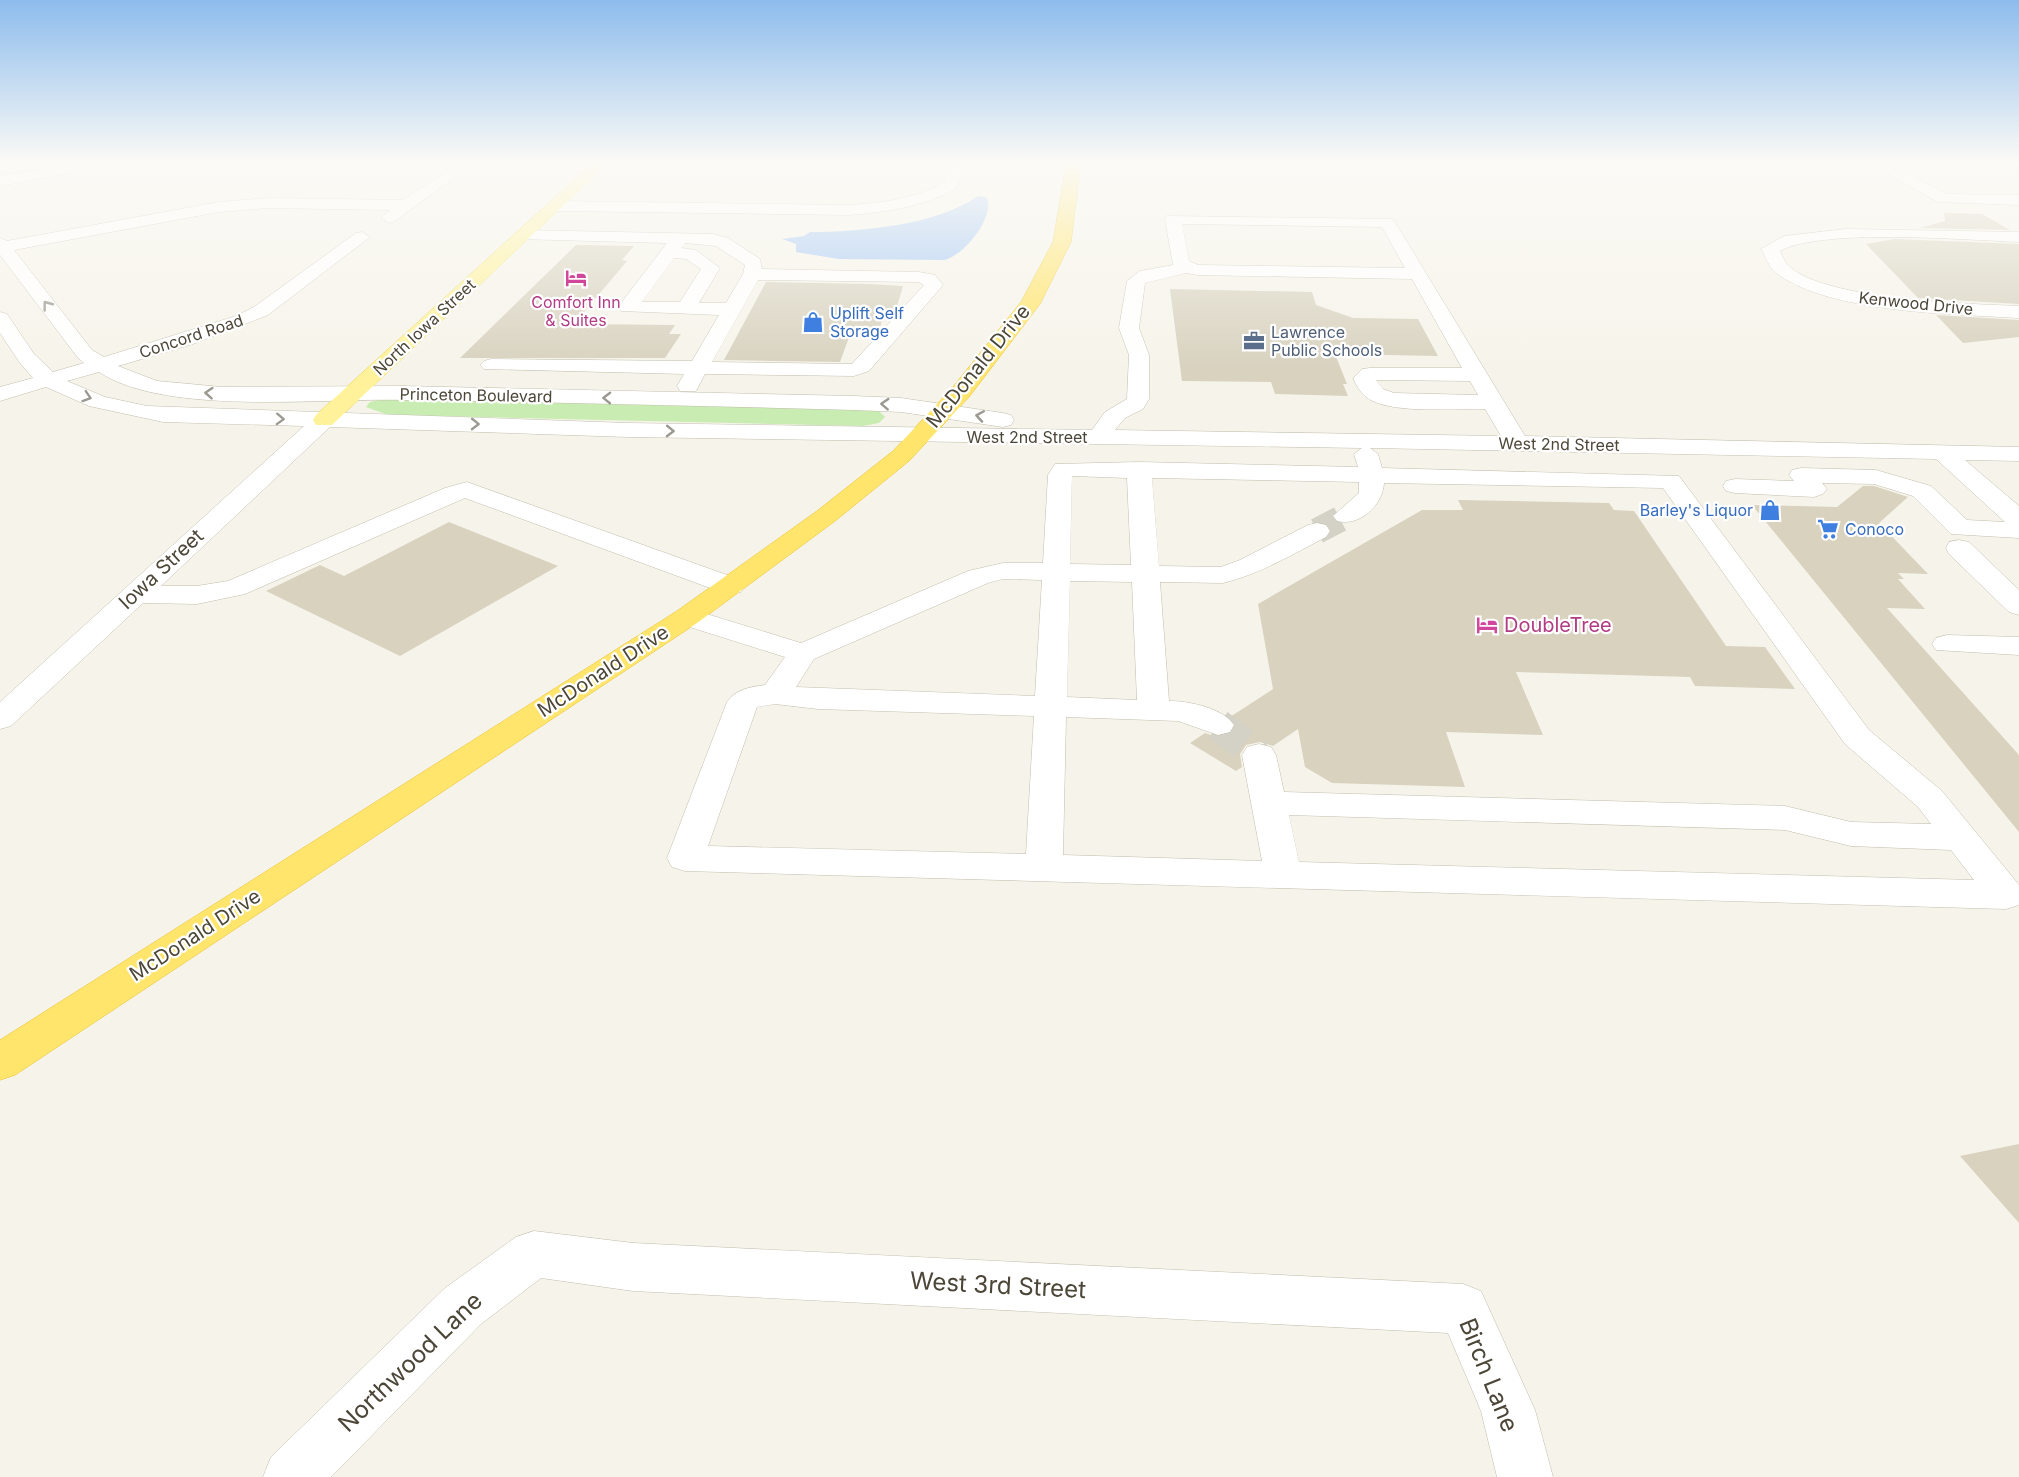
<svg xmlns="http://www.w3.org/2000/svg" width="2019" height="1477" viewBox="0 0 2019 1477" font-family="Inter,sans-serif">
<rect width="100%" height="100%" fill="#f6f4ea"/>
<path fill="#c8ecb1" d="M 384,399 L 869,410 L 879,411 L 885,417 L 879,423 L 863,426 L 388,415 L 366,407 L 370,402 Z"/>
<path fill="#a4c7f5" d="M 978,196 L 986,197 L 988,200 C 992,221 963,256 944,260 L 839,259 L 796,252 L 796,244 L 782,239 L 804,236 L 810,232 C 860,232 938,225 978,196 Z"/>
<path fill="#d8d2bf" d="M 1944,213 L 1982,214 L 2010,230 L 1920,228 L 1945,221 Z
M 1895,239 L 2019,244 L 2019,304 L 1918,298 L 1866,244 Z
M 576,245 L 634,246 L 622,260 L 627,261 L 574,324 L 675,325 L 669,334 L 681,334 L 665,358 L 460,358 Z
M 766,282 L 869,284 L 903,286 L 895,313 L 884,315 L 879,330 L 852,329 L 840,362 L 724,360 Z
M 1170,289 L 1312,292 L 1316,305 L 1353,318 L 1418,319 L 1438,356 L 1335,354 L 1347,384 L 1343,384 L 1348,396 L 1275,394 L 1271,382 L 1182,381 Z
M 1936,315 L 2019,320 L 2019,337 L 1963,343 Z
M 1863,486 L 1874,486 L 1908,497 L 1879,523 L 1928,574 L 1898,573 L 1904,579 L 1898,579 L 1925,609 L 1887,608 L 2019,755 L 2019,832 L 1752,505 L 1837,507 Z
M 1458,500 L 1609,503 L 1614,510 L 1634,511 L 1726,646 L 1765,647 L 1795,689 L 1695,686 L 1690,677 L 1516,672 L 1543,735 L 1446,732 L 1465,787 L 1332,783 L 1305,767 L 1298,729 L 1273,746 L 1260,742 L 1246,745 L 1240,754 L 1242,767 L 1236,771 L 1190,743 L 1205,733 L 1217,737 L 1231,734 L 1236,725 L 1230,717 L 1273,689 L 1258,604 L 1422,510 L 1463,510 Z
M 449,522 L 558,566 L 400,656 L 266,591 L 320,565 L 344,576 Z
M 2019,1144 L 2019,1223 L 1960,1156 Z"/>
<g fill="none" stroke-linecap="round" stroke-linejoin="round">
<path stroke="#d4d1c6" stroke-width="26" stroke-dasharray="26 13" stroke-linecap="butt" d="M 1317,531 L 1346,516"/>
<path stroke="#d4d1c6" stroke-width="32" stroke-dasharray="32 16" stroke-linecap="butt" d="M 1218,725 L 1259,755"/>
<defs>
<path id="minor" d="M 87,161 L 118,161 L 111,165 L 0,186 L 0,176 Z
M 954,161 L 968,161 L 955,189 C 922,207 886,212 849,215 L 555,211 L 547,206 L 555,201 L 849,205 C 882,203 913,199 944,183 Z
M 1866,161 L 1884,161 L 1947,194 L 2019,195 L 2019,205 L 1938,202 Z
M 1891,161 L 2019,161 L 2019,167 L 1898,165 Z
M 457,165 L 464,169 L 462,172 L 395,221 L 389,223 L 381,218 L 390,210 L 268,208 L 219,212 L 14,250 L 92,350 L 104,357 L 236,316 L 254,307 L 356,233 L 362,232 L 370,237 L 268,315 L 193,344 L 118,366 L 157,381 L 222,387 L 401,386 L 854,396 L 901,398 L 1003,413 L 1011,415 L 1014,420 L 1011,425 L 1003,427 L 901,412 L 854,410 C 704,406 554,402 403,400 C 323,398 165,416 99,372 L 67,381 L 105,397 L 147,406 L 628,423 L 1092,430 L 1105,412 L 1127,399 L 1129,355 L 1119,328 L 1127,281 L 1140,271 L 1173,265 L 1165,219 L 1167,216 L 1393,219 L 1525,436 L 2019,447 L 2019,461 L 1965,460 L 2019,506 L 2019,538 L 1951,534 L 1913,496 L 1874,484 L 1822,483 L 1827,489 L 1823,494 L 1814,497 L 1735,493 L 1726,491 L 1723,486 L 1726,481 L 1735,479 L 1794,481 L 1789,475 L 1792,470 L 1801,468 L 1876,470 L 1931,486 L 1967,520 L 2005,522 L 1936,459 L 1370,448 L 1378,454 L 1382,468 L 1679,476 L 1869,730 L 1942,791 L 2019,885 L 2019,905 L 2006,909 L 685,871 L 672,867 L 667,858 L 727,702 C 736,689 750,687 765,685 L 785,657 L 677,623 L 672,617 L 677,611 L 687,608 L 697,611 L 801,643 L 968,571 L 1003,563 L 1043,563 L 1048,475 L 1055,464 L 1139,462 L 1358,467 L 1354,454 L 1362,448 L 628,437 L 330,427 L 161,586 L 197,586 L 228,581 L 445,488 L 467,482 L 741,580 L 745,586 L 741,592 L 731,594 L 721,592 L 465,498 L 245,594 L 197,604 L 143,603 L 11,726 L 0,729 L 0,702 L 304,426 L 163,422 L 89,406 L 46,387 L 0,401 L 0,387 L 33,378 L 20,363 L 0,333 L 0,312 L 7,314 L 34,354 L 53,372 L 84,363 L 78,358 L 0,255 L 0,238 L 7,241 L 219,202 L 268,198 L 403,200 ZM 1182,224 L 1382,227 L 1405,268 L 1198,265 L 1189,261 ZM 1186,273 L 1198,275 L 1412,279 L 1462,368 L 1370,368 L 1362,369 L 1353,378 C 1356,385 1360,392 1366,397 C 1389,415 1456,408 1485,409 L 1501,436 L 1115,430 L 1125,418 L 1143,409 L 1149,399 L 1149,355 L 1139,328 L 1145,283 ZM 1376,380 L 1470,381 L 1478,395 L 1394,393 L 1383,389 ZM 1072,476 L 1127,478 L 1131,565 L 1070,564 ZM 1152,478 L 1359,482 L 1359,493 L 1333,516 L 1337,521 C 1360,527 1383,505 1384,483 L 1663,488 L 1845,744 L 1918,807 L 1931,824 L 1851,822 L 1785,806 L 1284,792 L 1276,755 L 1271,747 L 1259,744 L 1247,747 L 1242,755 L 1262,861 L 1063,855 L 1066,717 L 1178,721 L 1218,735 L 1230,732 L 1234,725 C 1223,708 1189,701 1169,701 L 1160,582 L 1223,583 C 1260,574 1293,554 1326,537 L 1330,531 L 1326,525 L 1317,523 L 1308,525 L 1240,560 L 1221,567 L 1159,566 ZM 1003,579 L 1042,580 L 1035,696 L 796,687 L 814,659 L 988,583 ZM 1070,581 L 1132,582 L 1137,700 L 1067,697 ZM 775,704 L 818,709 L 1034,716 L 1026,854 L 708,846 L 757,707 ZM 1289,815 L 1785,830 L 1851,846 L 1951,850 L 1974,880 L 1299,862 Z
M 1846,229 L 2019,232 L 2019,242 C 1967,240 1821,228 1780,251 C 1782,255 1784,259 1786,263 C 1816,300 1971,304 2019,306 L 2019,318 C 1953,314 1829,313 1776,273 C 1769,267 1765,256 1761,249 L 1784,236 Z
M 523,230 L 713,234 L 728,238 L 760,259 L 762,269 L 919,272 L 935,275 L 943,285 L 869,371 L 854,376 L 705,374 L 696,391 L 680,391 L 677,386 L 684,374 L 484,369 L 480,365 L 484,361 L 491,359 L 692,361 L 719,315 L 621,311 L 618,307 L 667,243 L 517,239 L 515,235 ZM 685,243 L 716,246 L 745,265 L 743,274 L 726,303 L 699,303 L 720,268 L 696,250 L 681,248 ZM 674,258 L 686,259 L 701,269 L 680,302 L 642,302 ZM 758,280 L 919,282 L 924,285 L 852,364 L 712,362 Z
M 1959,540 L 1969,542 L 2019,590 L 2019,615 L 2009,612 L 1949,554 L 1946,548 L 1949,542 Z
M 1947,635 L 2019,637 L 2019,655 L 1936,650 L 1932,644 L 1936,638 Z
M 534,1231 L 633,1243 L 1463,1284 L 1481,1291 L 1535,1410 L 1553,1477 L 1497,1477 L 1481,1411 L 1448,1333 L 633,1291 L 541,1278 L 481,1324 L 331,1477 L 263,1477 L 271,1457 L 445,1288 L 516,1237 Z"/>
<path id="major" d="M 595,161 L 610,161 L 332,425 L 316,425 L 313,420 L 316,415 Z"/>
<path id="highway" d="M 1067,161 L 1081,161 L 1071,242 L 1040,304 L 969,397 L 909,461 L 835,521 L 697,623 L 15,1075 L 0,1080 L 0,1040 L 677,611 L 817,511 L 893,451 L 953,387 L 1021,302 L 1053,242 Z"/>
</defs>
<use href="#minor" stroke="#c2beac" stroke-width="1"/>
<use href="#major" stroke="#ecd862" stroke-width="1"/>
<use href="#highway" stroke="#e8c132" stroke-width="1"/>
<use href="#minor" fill="#fff" fill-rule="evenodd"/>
<use href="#major" fill="#fff29a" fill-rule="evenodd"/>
<use href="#highway" fill="#ffe56c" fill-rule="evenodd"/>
</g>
<defs><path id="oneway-chevron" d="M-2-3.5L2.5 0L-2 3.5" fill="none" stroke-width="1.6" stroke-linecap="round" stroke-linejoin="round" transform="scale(1.5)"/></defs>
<g stroke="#9c9991">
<use href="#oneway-chevron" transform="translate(47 305) rotate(-127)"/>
<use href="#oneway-chevron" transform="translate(209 393) rotate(-176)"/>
<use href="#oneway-chevron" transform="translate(87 397) rotate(18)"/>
<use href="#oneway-chevron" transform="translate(607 398) rotate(-179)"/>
<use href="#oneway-chevron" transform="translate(885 404) rotate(-177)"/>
<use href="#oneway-chevron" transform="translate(980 416) rotate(-171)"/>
<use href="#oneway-chevron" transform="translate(280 419) rotate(2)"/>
<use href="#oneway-chevron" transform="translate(475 424) rotate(1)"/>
<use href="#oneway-chevron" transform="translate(670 431) rotate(1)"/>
</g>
<linearGradient id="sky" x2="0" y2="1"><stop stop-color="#8dbced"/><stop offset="0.44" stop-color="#fbfaf6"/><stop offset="1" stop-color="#fbfaf6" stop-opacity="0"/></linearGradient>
<rect width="2019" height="368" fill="url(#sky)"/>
<defs>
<symbol id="hotel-bare" viewBox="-9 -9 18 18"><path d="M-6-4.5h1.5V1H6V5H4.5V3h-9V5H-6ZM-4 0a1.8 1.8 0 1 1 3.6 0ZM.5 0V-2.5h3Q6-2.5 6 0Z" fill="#d1479c" stroke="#fff" stroke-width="2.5" paint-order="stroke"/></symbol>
<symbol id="shop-bare" viewBox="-9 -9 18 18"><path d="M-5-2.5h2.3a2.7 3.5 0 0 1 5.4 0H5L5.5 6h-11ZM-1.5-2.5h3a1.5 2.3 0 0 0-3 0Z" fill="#3f7fe0" stroke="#fff" stroke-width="2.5" paint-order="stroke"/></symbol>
<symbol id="office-bare" viewBox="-9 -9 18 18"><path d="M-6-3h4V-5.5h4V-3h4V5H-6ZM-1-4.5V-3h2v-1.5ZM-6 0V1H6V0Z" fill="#5c6f8a" stroke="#fff" stroke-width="2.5" paint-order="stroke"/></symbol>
<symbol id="supermarket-bare" viewBox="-9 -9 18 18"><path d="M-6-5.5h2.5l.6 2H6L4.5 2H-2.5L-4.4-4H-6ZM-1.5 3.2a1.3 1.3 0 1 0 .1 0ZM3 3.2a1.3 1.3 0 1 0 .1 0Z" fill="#3f7fe0" stroke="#fff" stroke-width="2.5" paint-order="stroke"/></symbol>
</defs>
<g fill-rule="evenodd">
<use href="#hotel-bare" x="561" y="263" width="30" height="30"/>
<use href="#shop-bare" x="798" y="307" width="30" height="30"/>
<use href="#office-bare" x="1239" y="326" width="30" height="30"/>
<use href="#shop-bare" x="1755" y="495" width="30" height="30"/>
<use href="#supermarket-bare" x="1813" y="514" width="30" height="30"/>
<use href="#hotel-bare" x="1472" y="610" width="30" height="30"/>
</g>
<g text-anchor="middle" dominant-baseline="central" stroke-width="4.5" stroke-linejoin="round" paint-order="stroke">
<g font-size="16" fill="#b23c85" stroke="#fff">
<text x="576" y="302">Comfort Inn<tspan x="576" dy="18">&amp; Suites</tspan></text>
</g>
<g font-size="16" fill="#4b4637" stroke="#fff">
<text transform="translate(1916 303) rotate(6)">Kenwood Drive</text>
<text transform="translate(424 327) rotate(-43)">North Iowa Street</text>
<text transform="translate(191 336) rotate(-18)">Concord Road</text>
<text transform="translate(476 395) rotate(1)">Princeton Boulevard</text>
<text x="1027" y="437">West 2nd Street</text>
<text transform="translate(1559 444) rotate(1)">West 2nd Street</text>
</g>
<g font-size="16" fill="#366cbe" stroke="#fff" text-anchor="start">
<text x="830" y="313">Uplift Self<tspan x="830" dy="18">Storage</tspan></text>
<text x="1753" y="510" text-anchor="end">Barley's Liquor</text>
<text x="1845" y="529">Conoco</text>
</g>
<g font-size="16" fill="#4e5e75" stroke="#fff" text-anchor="start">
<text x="1271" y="332">Lawrence<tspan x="1271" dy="18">Public Schools</tspan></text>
</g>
<g font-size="20" fill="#4b4637" stroke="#fff">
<text transform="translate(978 366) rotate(-51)">McDonald Drive</text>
<text transform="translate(161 569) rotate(-43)">Iowa Street</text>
<text transform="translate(603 671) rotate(-33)">McDonald Drive</text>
<text transform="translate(195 935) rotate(-33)">McDonald Drive</text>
</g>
<g font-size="20" fill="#b23c85" stroke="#fff" text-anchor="start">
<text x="1504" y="625">DoubleTree</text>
</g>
<g font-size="24" fill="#4b4637" stroke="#fff">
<text transform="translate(998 1285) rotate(3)">West 3rd Street</text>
<text transform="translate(410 1362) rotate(-44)">Northwood Lane</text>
<text transform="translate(1489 1375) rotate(68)">Birch Lane</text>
</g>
</g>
</svg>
